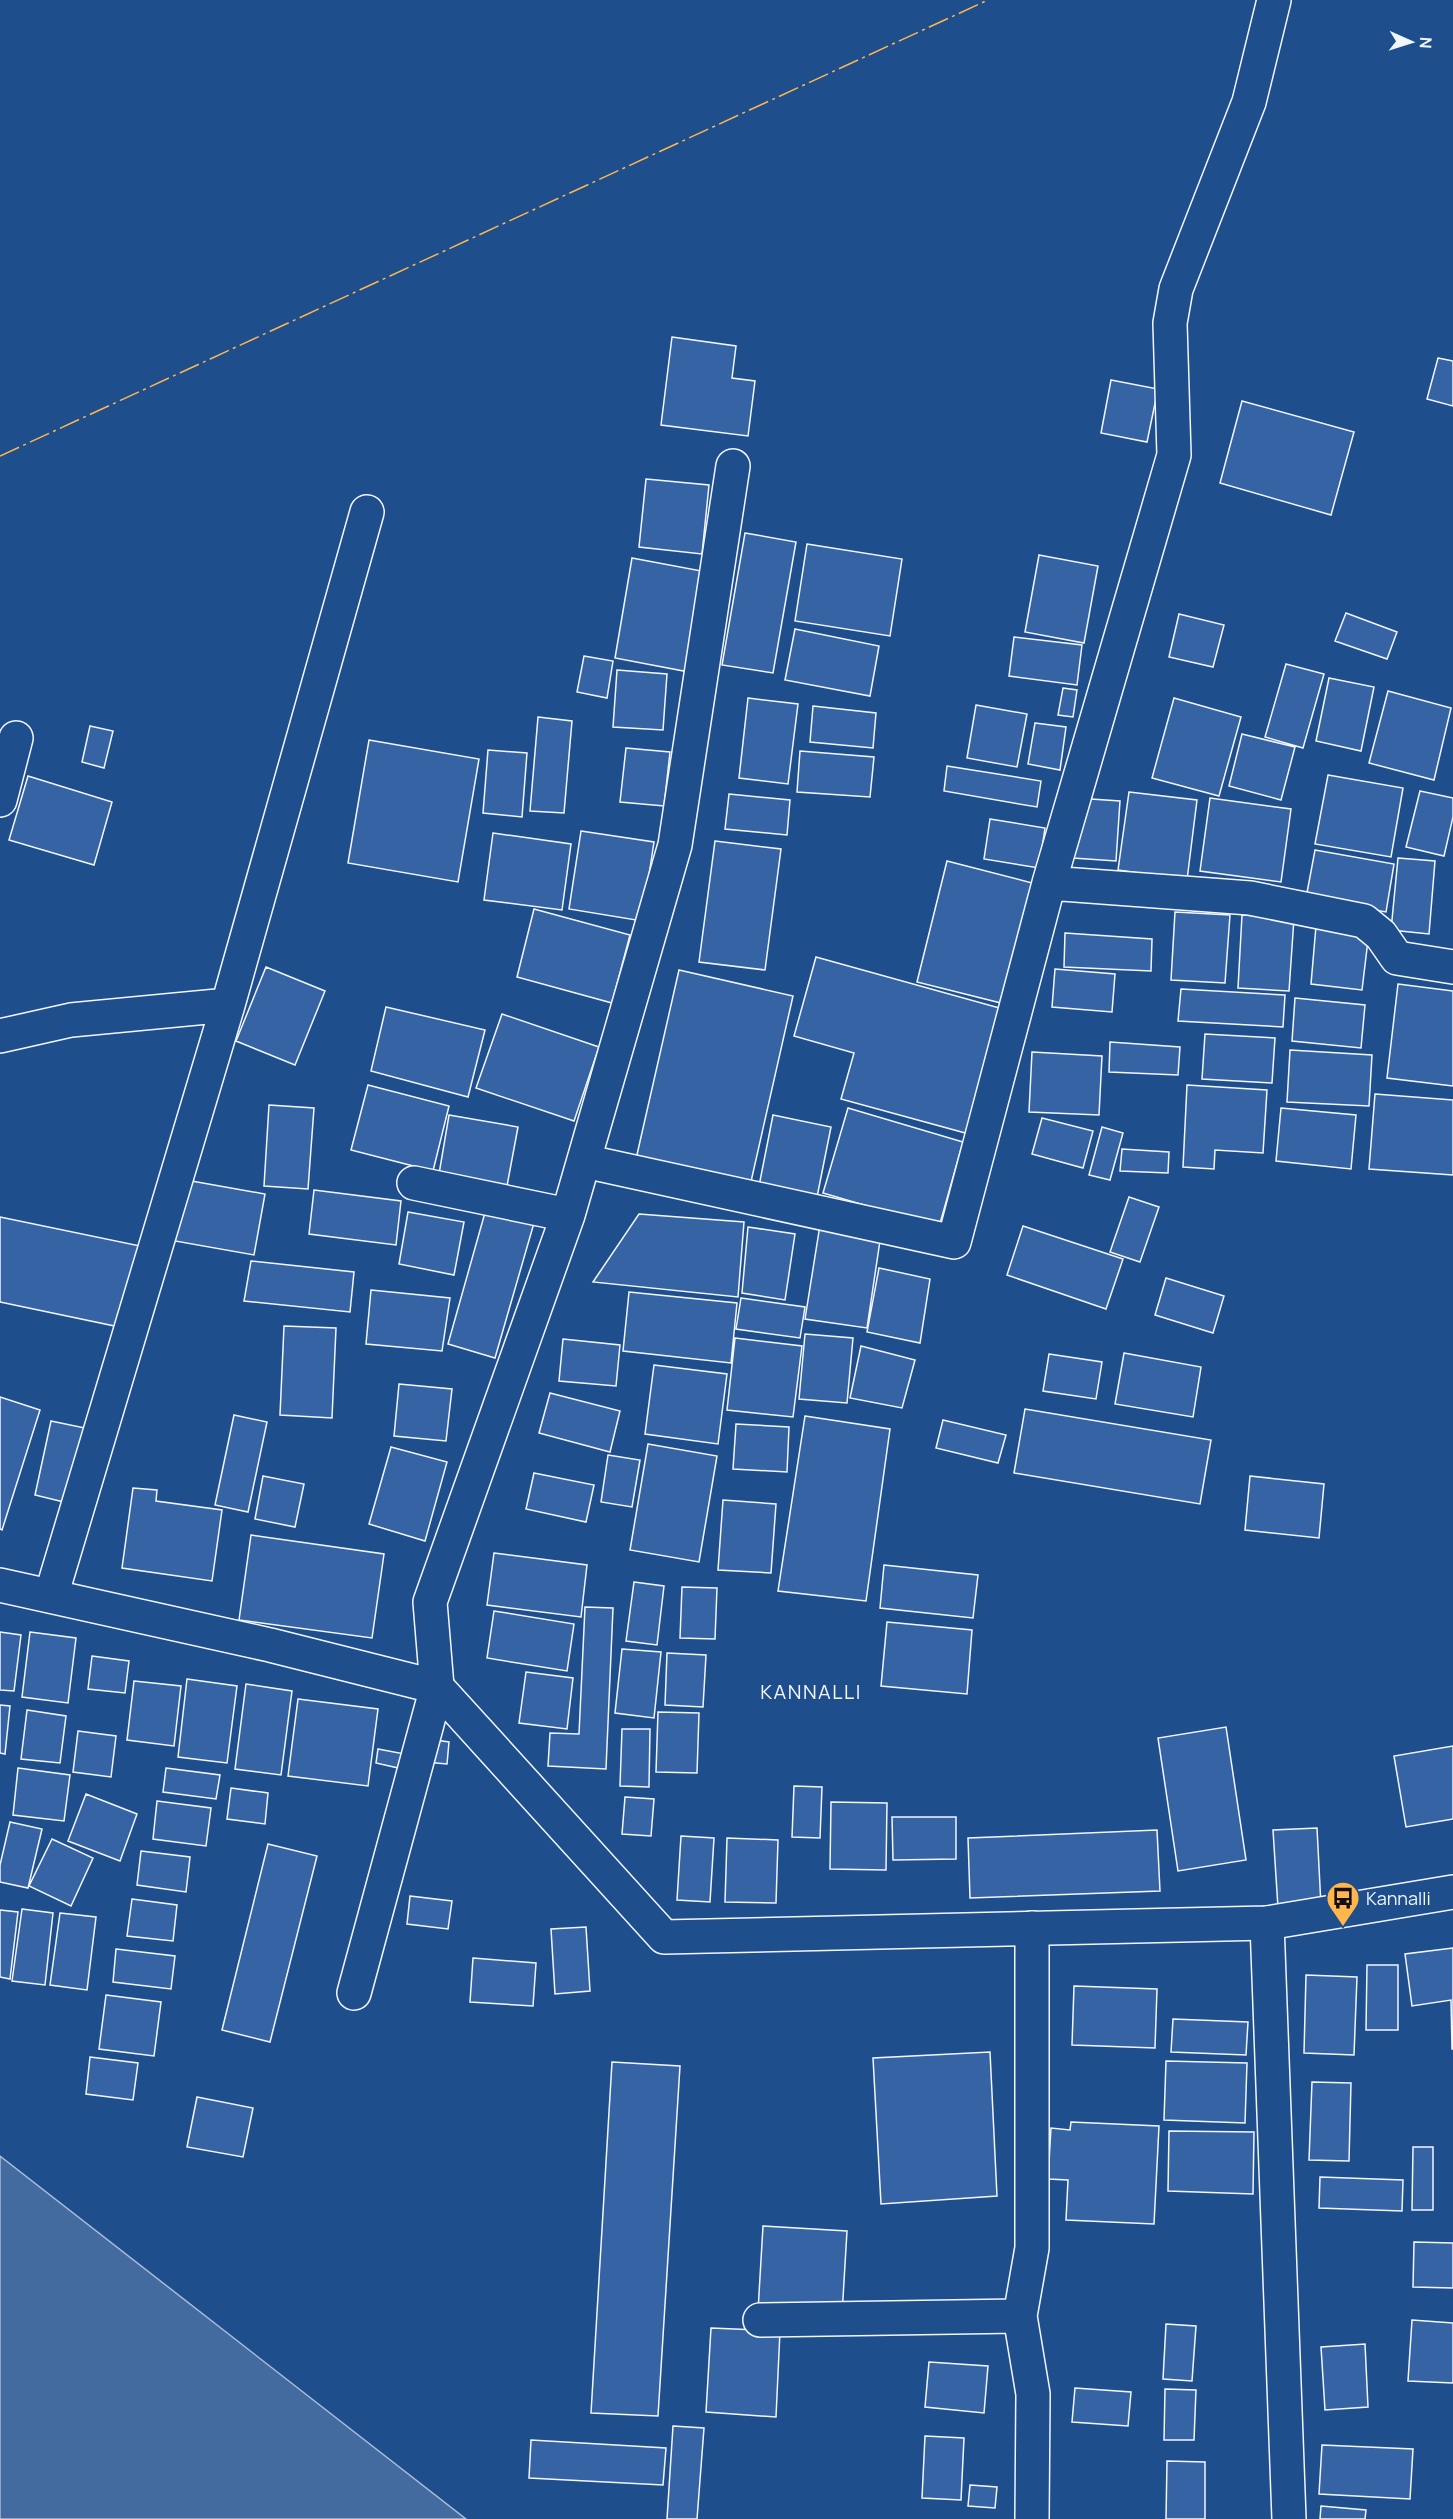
<svg xmlns="http://www.w3.org/2000/svg" width="1453" height="2519" viewBox="0 0 1453 2519" font-family="Manrope,sans-serif">
<rect width="100%" height="100%" fill="#1f4e8c"/>
<path fill="#446ba0" stroke="#a8bbd7" stroke-width="1.5" d="M 0,2156 L 466,2519 L 0,2519 Z"/>
<path fill="#3563a3" stroke="#f2f6ff" stroke-width="1.5" d="M 672,337 L 736,346 L 732,378 L 755,381 L 748,436 L 661,425 Z
M 1438,358 L 1453,361 L 1453,406 L 1427,399 Z
M 1111,380 L 1158,389 L 1147,442 L 1101,433 Z
M 1242,401 L 1354,432 L 1331,515 L 1220,483 Z
M 646,479 L 709,485 L 702,554 L 639,547 Z
M 745,533 L 796,542 L 773,673 L 722,665 Z
M 807,544 L 902,559 L 890,636 L 795,621 Z
M 1039,555 L 1098,566 L 1084,643 L 1025,632 Z
M 632,558 L 707,572 L 689,672 L 615,658 Z
M 1346,613 L 1397,632 L 1387,659 L 1335,641 Z
M 1179,614 L 1224,625 L 1213,667 L 1169,657 Z
M 795,629 L 879,646 L 870,696 L 785,680 Z
M 1014,637 L 1082,645 L 1077,685 L 1009,676 Z
M 584,656 L 613,661 L 607,698 L 577,692 Z
M 1286,664 L 1324,674 L 1303,748 L 1265,737 Z
M 617,670 L 667,674 L 663,730 L 613,727 Z
M 1329,678 L 1374,687 L 1361,751 L 1316,741 Z
M 1063,688 L 1077,690 L 1073,717 L 1058,715 Z
M 1388,691 L 1451,708 L 1434,780 L 1369,763 Z
M 748,698 L 798,704 L 788,784 L 739,778 Z
M 1174,698 L 1241,717 L 1219,796 L 1152,778 Z
M 976,705 L 1027,714 L 1017,767 L 967,758 Z
M 813,706 L 876,713 L 873,748 L 810,742 Z
M 538,717 L 572,721 L 564,813 L 530,811 Z
M 1035,723 L 1066,727 L 1060,770 L 1028,764 Z
M 90,726 L 113,731 L 104,768 L 82,762 Z
M 1242,734 L 1295,747 L 1281,800 L 1229,786 Z
M 369,740 L 479,759 L 458,882 L 348,863 Z
M 626,748 L 670,752 L 664,806 L 620,802 Z
M 488,750 L 527,753 L 522,817 L 483,813 Z
M 800,751 L 874,757 L 870,797 L 797,792 Z
M 947,766 L 1041,781 L 1037,807 L 944,791 Z
M 1328,775 L 1403,788 L 1391,857 L 1315,844 Z
M 28,776 L 112,802 L 94,865 L 9,840 Z
M 1420,791 L 1453,798 L 1453,817 L 1444,856 L 1406,847 Z
M 1129,792 L 1197,800 L 1187,880 L 1118,870 Z
M 729,794 L 790,800 L 787,835 L 725,829 Z
M 1076,798 L 1120,801 L 1116,861 L 1073,858 Z
M 1210,798 L 1291,809 L 1281,882 L 1200,871 Z
M 990,819 L 1045,828 L 1039,868 L 984,859 Z
M 581,831 L 654,842 L 642,921 L 569,909 Z
M 493,833 L 571,844 L 562,910 L 484,900 Z
M 715,841 L 781,849 L 765,970 L 699,962 Z
M 1315,850 L 1394,864 L 1386,912 L 1306,898 Z
M 1398,858 L 1435,861 L 1429,934 L 1391,930 Z
M 947,861 L 1036,884 L 1005,1004 L 917,982 Z
M 534,909 L 630,935 L 612,1003 L 517,977 Z
M 1175,912 L 1230,915 L 1225,983 L 1171,980 Z
M 1242,915 L 1294,918 L 1289,991 L 1238,988 Z
M 1316,926 L 1369,932 L 1362,990 L 1311,984 Z
M 1065,933 L 1152,939 L 1151,971 L 1064,967 Z
M 816,957 L 1003,1009 L 969,1134 L 841,1099 L 854,1053 L 794,1036 Z
M 266,967 L 325,991 L 295,1065 L 236,1041 Z
M 1055,969 L 1115,974 L 1112,1012 L 1052,1007 Z
M 679,970 L 793,996 L 750,1186 L 636,1159 Z
M 1398,984 L 1453,991 L 1453,1086 L 1387,1078 Z
M 1181,989 L 1285,995 L 1283,1027 L 1178,1021 Z
M 1295,998 L 1365,1005 L 1361,1048 L 1292,1041 Z
M 386,1007 L 485,1030 L 468,1097 L 371,1071 Z
M 502,1014 L 599,1047 L 574,1121 L 476,1088 Z
M 1205,1034 L 1275,1038 L 1272,1083 L 1202,1079 Z
M 1110,1042 L 1180,1047 L 1178,1075 L 1109,1072 Z
M 1290,1050 L 1372,1055 L 1369,1106 L 1287,1102 Z
M 1032,1052 L 1102,1056 L 1099,1115 L 1029,1112 Z
M 368,1085 L 449,1106 L 433,1171 L 351,1150 Z
M 1187,1085 L 1267,1090 L 1263,1153 L 1215,1150 L 1214,1169 L 1183,1167 Z
M 1375,1094 L 1453,1100 L 1453,1175 L 1369,1169 Z
M 269,1105 L 314,1108 L 308,1189 L 264,1186 Z
M 848,1108 L 963,1142 L 939,1227 L 823,1193 Z
M 1281,1108 L 1356,1115 L 1351,1169 L 1276,1161 Z
M 449,1115 L 518,1127 L 507,1186 L 439,1174 Z
M 773,1115 L 831,1127 L 817,1197 L 759,1186 Z
M 1042,1118 L 1093,1131 L 1083,1168 L 1032,1154 Z
M 1102,1127 L 1123,1133 L 1110,1180 L 1089,1175 Z
M 1122,1149 L 1169,1152 L 1168,1173 L 1120,1171 Z
M 186,1180 L 265,1194 L 254,1255 L 175,1241 Z
M 314,1190 L 401,1201 L 396,1245 L 309,1234 Z
M 1129,1197 L 1159,1207 L 1140,1262 L 1110,1252 Z
M 486,1209 L 534,1223 L 495,1358 L 448,1344 Z
M 408,1212 L 464,1222 L 454,1275 L 399,1264 Z
M 639,1214 L 744,1222 L 738,1297 L 593,1282 Z
M 0,1217 L 145,1247 L 129,1329 L 0,1302 Z
M 820,1225 L 881,1234 L 867,1328 L 805,1319 Z
M 1023,1226 L 1123,1259 L 1106,1309 L 1007,1275 Z
M 748,1227 L 795,1234 L 785,1300 L 742,1293 Z
M 251,1261 L 354,1272 L 350,1312 L 244,1301 Z
M 879,1268 L 930,1279 L 920,1343 L 867,1332 Z
M 1166,1278 L 1224,1296 L 1213,1333 L 1155,1315 Z
M 371,1290 L 450,1298 L 442,1351 L 366,1344 Z
M 629,1292 L 737,1303 L 731,1363 L 623,1351 Z
M 741,1298 L 805,1307 L 800,1338 L 736,1329 Z
M 284,1326 L 336,1328 L 332,1418 L 280,1415 Z
M 805,1334 L 853,1338 L 847,1403 L 799,1399 Z
M 735,1338 L 802,1346 L 793,1417 L 727,1410 Z
M 563,1339 L 620,1345 L 616,1386 L 559,1381 Z
M 861,1346 L 915,1360 L 902,1408 L 850,1398 Z
M 1124,1353 L 1201,1367 L 1193,1417 L 1115,1404 Z
M 1049,1354 L 1102,1362 L 1096,1399 L 1043,1391 Z
M 654,1365 L 727,1374 L 718,1444 L 645,1434 Z
M 399,1384 L 452,1389 L 446,1441 L 394,1436 Z
M 550,1393 L 620,1411 L 610,1452 L 539,1433 Z
M 0,1397 L 40,1410 L 2,1530 L 0,1529 Z
M 1025,1409 L 1211,1440 L 1200,1504 L 1014,1473 Z
M 234,1415 L 267,1422 L 248,1512 L 215,1505 Z
M 805,1416 L 890,1429 L 866,1601 L 778,1591 Z
M 943,1420 L 1006,1435 L 998,1463 L 936,1448 Z
M 51,1421 L 85,1428 L 68,1503 L 35,1495 Z
M 736,1424 L 789,1427 L 787,1472 L 733,1469 Z
M 648,1444 L 717,1456 L 699,1562 L 630,1550 Z
M 391,1447 L 447,1462 L 425,1541 L 369,1524 Z
M 608,1455 L 640,1460 L 632,1507 L 601,1502 Z
M 534,1473 L 594,1485 L 586,1522 L 526,1509 Z
M 263,1476 L 304,1484 L 295,1527 L 255,1519 Z
M 1250,1476 L 1324,1484 L 1319,1538 L 1245,1530 Z
M 133,1488 L 157,1490 L 156,1501 L 222,1510 L 212,1581 L 122,1568 Z
M 723,1500 L 776,1504 L 771,1573 L 718,1570 Z
M 251,1535 L 384,1554 L 372,1638 L 239,1620 Z
M 494,1553 L 587,1565 L 581,1617 L 487,1605 Z
M 884,1565 L 978,1575 L 973,1618 L 880,1608 Z
M 634,1582 L 664,1586 L 657,1645 L 626,1641 Z
M 682,1587 L 717,1588 L 715,1639 L 680,1638 Z
M 585,1607 L 613,1608 L 606,1769 L 548,1766 L 550,1733 L 579,1734 Z
M 494,1611 L 574,1624 L 567,1671 L 487,1658 Z
M 887,1622 L 972,1630 L 967,1694 L 881,1686 Z
M 0,1632 L 21,1635 L 14,1691 L 0,1690 Z
M 30,1632 L 76,1638 L 68,1703 L 22,1697 Z
M 622,1649 L 661,1652 L 654,1718 L 615,1713 Z
M 667,1653 L 706,1655 L 703,1707 L 665,1705 Z
M 92,1656 L 129,1661 L 125,1693 L 88,1689 Z
M 526,1672 L 573,1678 L 567,1729 L 519,1723 Z
M 187,1679 L 237,1686 L 227,1763 L 178,1757 Z
M 134,1681 L 181,1686 L 174,1746 L 127,1740 Z
M 246,1684 L 292,1691 L 281,1775 L 235,1769 Z
M 298,1699 L 378,1709 L 368,1786 L 288,1776 Z
M 0,1705 L 10,1706 L 5,1754 L 0,1753 Z
M 27,1710 L 66,1716 L 60,1763 L 21,1759 Z
M 658,1712 L 699,1713 L 697,1773 L 656,1772 Z
M 1226,1727 L 1246,1860 L 1178,1871 L 1158,1738 Z
M 622,1729 L 650,1729 L 649,1787 L 620,1786 Z
M 78,1731 L 116,1736 L 111,1777 L 73,1772 Z
M 428,1739 L 449,1742 L 447,1764 L 425,1762 Z
M 1453,1746 L 1453,1819 L 1406,1827 L 1394,1756 Z
M 378,1749 L 410,1755 L 407,1770 L 376,1763 Z
M 18,1768 L 70,1775 L 64,1821 L 13,1815 Z
M 166,1768 L 220,1775 L 216,1799 L 163,1792 Z
M 794,1786 L 822,1787 L 820,1838 L 792,1837 Z
M 231,1788 L 268,1793 L 265,1824 L 227,1819 Z
M 86,1794 L 137,1814 L 120,1861 L 68,1841 Z
M 625,1797 L 654,1799 L 651,1836 L 622,1834 Z
M 157,1801 L 211,1808 L 206,1846 L 153,1839 Z
M 831,1802 L 887,1803 L 886,1870 L 830,1869 Z
M 892,1817 L 956,1817 L 956,1859 L 893,1860 Z
M 10,1822 L 42,1829 L 28,1888 L 0,1882 L 0,1865 Z
M 1317,1828 L 1321,1906 L 1278,1908 L 1273,1830 Z
M 1157,1830 L 1160,1891 L 970,1898 L 968,1838 Z
M 681,1836 L 714,1838 L 710,1902 L 677,1900 Z
M 727,1838 L 778,1840 L 776,1903 L 725,1902 Z
M 52,1839 L 93,1858 L 71,1906 L 29,1886 Z
M 268,1844 L 317,1856 L 270,2042 L 222,2030 Z
M 141,1851 L 190,1857 L 186,1892 L 137,1885 Z
M 410,1896 L 452,1901 L 448,1929 L 407,1924 Z
M 132,1899 L 177,1905 L 173,1941 L 127,1936 Z
M 22,1909 L 53,1913 L 45,1985 L 12,1981 Z
M 0,1910 L 18,1912 L 10,1979 L 0,1977 Z
M 60,1913 L 96,1917 L 87,1990 L 50,1985 Z
M 586,1927 L 590,1991 L 555,1994 L 551,1929 Z
M 1453,1948 L 1453,2049 L 1452,2049 L 1451,2000 L 1412,2006 L 1405,1954 Z
M 116,1949 L 175,1956 L 171,1989 L 113,1982 Z
M 473,1958 L 536,1963 L 533,2006 L 470,2002 Z
M 1367,1965 L 1398,1965 L 1398,2030 L 1366,2030 Z
M 1306,1975 L 1357,1977 L 1354,2055 L 1304,2053 Z
M 1074,1986 L 1157,1989 L 1155,2048 L 1072,2045 Z
M 106,1995 L 161,2002 L 154,2056 L 99,2049 Z
M 1173,2019 L 1248,2022 L 1246,2055 L 1171,2052 Z
M 990,2052 L 997,2196 L 881,2204 L 873,2058 Z
M 90,2057 L 138,2063 L 133,2100 L 86,2094 Z
M 1166,2061 L 1247,2063 L 1245,2123 L 1164,2120 Z
M 612,2062 L 680,2066 L 658,2416 L 591,2413 Z
M 1312,2082 L 1351,2083 L 1349,2161 L 1309,2160 Z
M 197,2097 L 253,2108 L 243,2157 L 187,2147 Z
M 1071,2122 L 1159,2126 L 1154,2224 L 1066,2220 L 1068,2180 L 1048,2179 L 1051,2128 L 1070,2130 Z
M 1169,2131 L 1254,2132 L 1253,2194 L 1168,2191 Z
M 1413,2147 L 1433,2147 L 1433,2210 L 1412,2210 Z
M 1320,2177 L 1403,2180 L 1402,2211 L 1319,2208 Z
M 763,2226 L 847,2231 L 842,2315 L 758,2311 Z
M 1414,2242 L 1453,2243 L 1453,2288 L 1413,2287 Z
M 1412,2320 L 1453,2323 L 1453,2383 L 1408,2381 Z
M 1166,2324 L 1196,2326 L 1192,2381 L 1163,2379 Z
M 711,2328 L 780,2331 L 776,2417 L 706,2412 Z
M 1365,2344 L 1368,2407 L 1325,2410 L 1321,2347 Z
M 929,2362 L 988,2366 L 984,2413 L 925,2407 Z
M 1075,2388 L 1131,2392 L 1128,2426 L 1072,2422 Z
M 1165,2389 L 1196,2390 L 1194,2440 L 1164,2440 Z
M 673,2426 L 704,2428 L 697,2519 L 667,2519 Z
M 925,2436 L 964,2438 L 961,2500 L 922,2498 Z
M 531,2440 L 666,2448 L 663,2485 L 529,2478 Z
M 1322,2445 L 1413,2449 L 1410,2499 L 1319,2494 Z
M 1167,2461 L 1205,2462 L 1205,2519 L 1166,2519 Z
M 970,2485 L 997,2487 L 995,2508 L 968,2506 Z
M 1321,2506 L 1366,2510 L 1365,2519 L 1320,2519 Z"/>
<g fill="none" stroke-linecap="round" stroke-linejoin="round">
<defs>
<path id="minor" d="M 0,800 L 16,738
M 1049,883 L 1250,898 L 1364,921 L 1381,935 L 1397,958 L 1453,967
M 0,1036 L 71,1020 L 228,1005
M 584,1161 L 954,1242 L 1049,883 L 1174,455 L 1170,323 L 1176,289 L 1249,102 L 1274,0
M 414,1183 L 568,1215
M 51,1596 L 228,1005 L 367,512
M 1267,1923 L 1289,2519
M 1032,1928 L 1032,2248 L 1020,2316 L 1033,2394 L 1032,2519
M 354,1993 L 437,1687 L 430,1602 L 568,1215 L 675,845 L 733,466
M 760,2320 L 1020,2316"/>
<path id="tertiary" d="M 0,1585 L 270,1645 L 437,1687 L 664,1937 L 1267,1923 L 1453,1892"/>
</defs>
<use href="#minor" stroke="#f2f6ff" stroke-width="36"/>
<use href="#tertiary" stroke="#f2f6ff" stroke-width="36"/>
<use href="#minor" stroke="#1f4e8c" stroke-width="33"/>
<use href="#tertiary" stroke="#1f4e8c" stroke-width="33"/>
<path stroke="#ffb74d" stroke-width="1.5" stroke-dasharray="21 4.5 3 4.5" stroke-linecap="butt" d="M 0,456 L 988,0"/>
</g>
<defs>
<symbol id="bus-pin" viewBox="-11 -11 22 30"><path d="M0 17L-7.5 6A9.5 9.5 0 1 1 7.5 6Z" fill="#ffb74d" stroke="#1f4e8c"/><path d="M-5-6H5V4H4V6H2V4H-2V6H-4V4H-5ZM-3.5-4V0h7V-4ZM-3.5 1.2v1.5H-2V1.2ZM2 1.2v1.5H3.5V1.2Z" fill="#111"/></symbol>
</defs>
<g fill-rule="evenodd">
<use href="#bus-pin" x="1324" y="1879" width="38" height="52"/>
</g>
<g text-anchor="middle" dominant-baseline="central" stroke-width="4.5" stroke-linejoin="round" paint-order="stroke">
<g font-size="18" fill="#f2f6ff" stroke="#1f4e8c" text-anchor="start">
<text x="1366" y="1898">Kannalli</text>
</g>
<g font-size="20" letter-spacing="1.5" fill="#f2f6ff" stroke="#1f4e8c">
<text x="811" y="1691">KANNALLI</text>
</g>
</g>
<g transform="translate(1411 42) rotate(93)" stroke="#1f4e8c" stroke-width="4.5" paint-order="stroke">
<path d="M0-4.5L10 22L0 15L-10 22Z" fill="#f2f6ff"/>
<text y="-9" font-size="16" font-weight="bold" text-anchor="middle" fill="#f2f6ff">N</text>
</g>
</svg>
